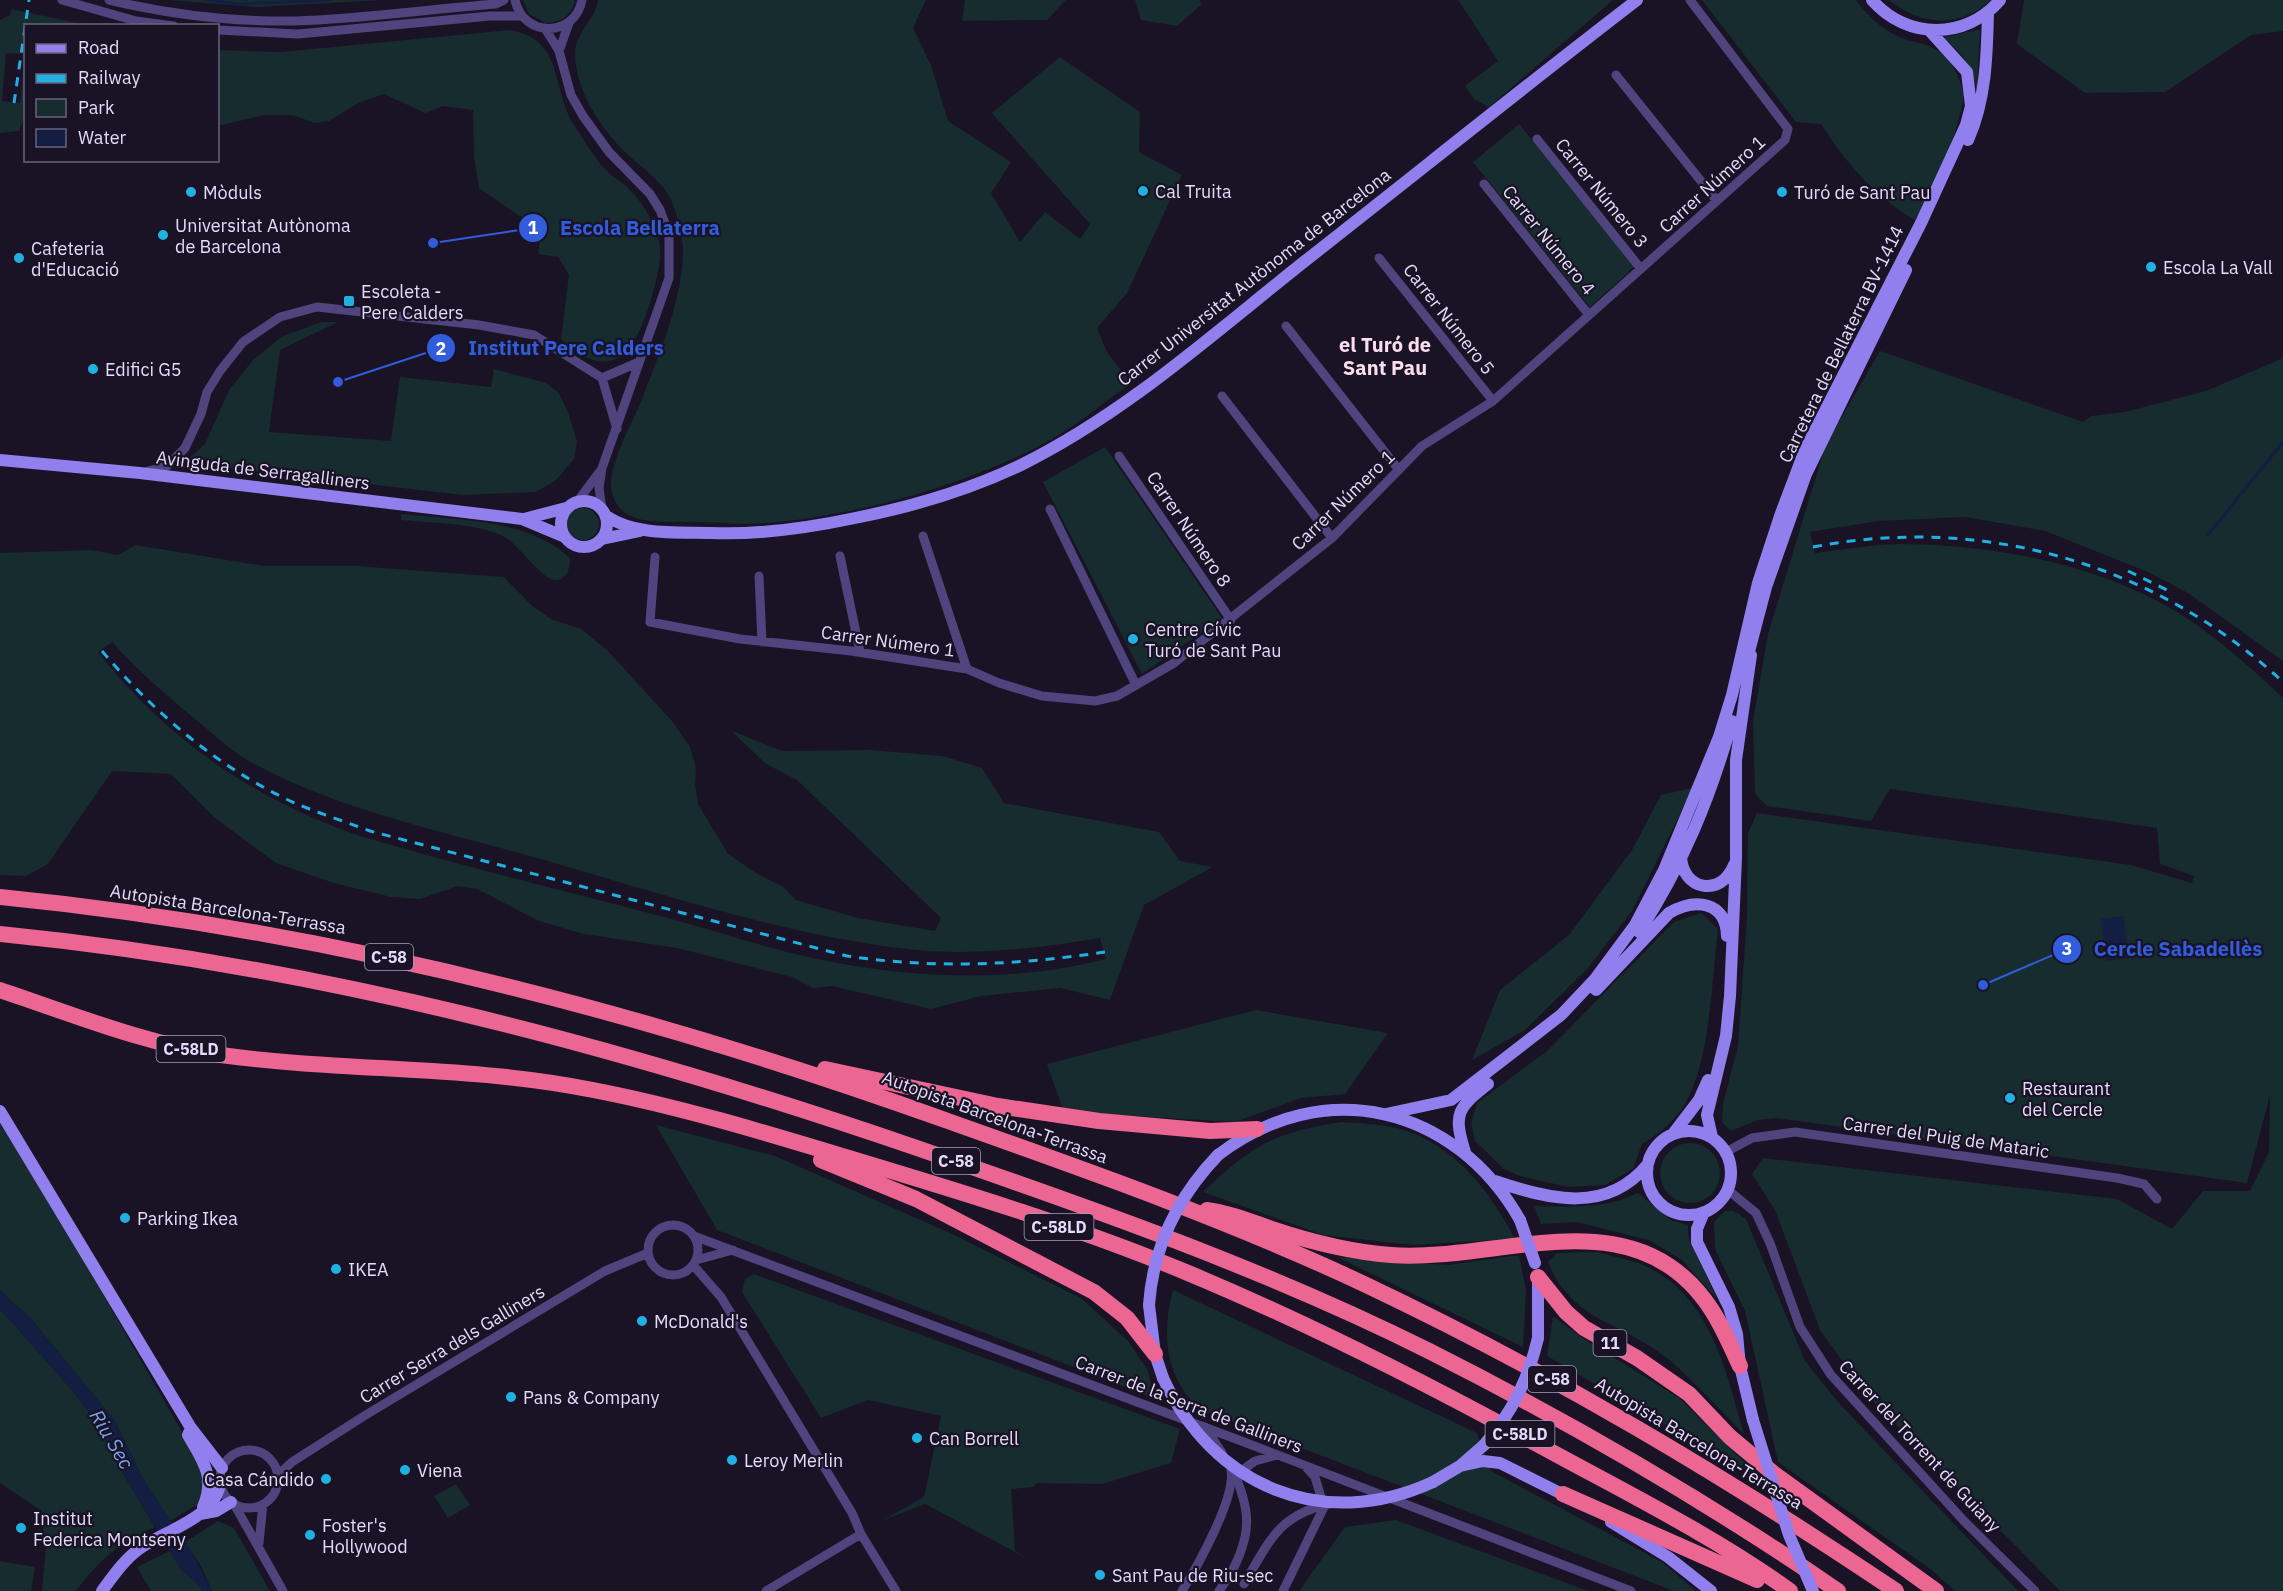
<svg xmlns="http://www.w3.org/2000/svg" width="2283" height="1591" viewBox="0 0 2283 1591" font-family="'IBM Plex Sans',sans-serif">
<rect width="100%" height="100%" fill="#191325"/>
<path fill="#162c2e" fill-rule="evenodd" d="M 168,0 L 383,0 L 257,7 Z
M 523,0 L 575,0 C 572,16 561,22 546,23 L 529,14 Z
M 598,0 L 926,0 L 913,28 L 931,65 L 948,121 L 1011,162 L 991,193 L 1020,242 L 1045,212 L 1080,239 L 1090,224 L 992,113 L 1060,57 L 1140,112 L 1139,152 L 1182,175 L 1127,293 L 1097,328 L 1107,352 L 1131,383 C 1101,404 1072,430 1039,446 C 959,487 856,516 766,523 C 741,525 714,522 688,522 C 661,521 621,527 612,493 C 605,470 633,422 642,399 C 660,352 683,299 683,249 C 682,236 677,212 671,200 C 662,180 640,167 625,152 C 600,127 576,91 575,55 C 574,33 595,21 598,0 Z
M 965,0 L 1066,0 L 1047,20 L 962,21 Z
M 1135,0 L 1200,0 L 1201,5 L 1177,26 L 1141,20 Z
M 1458,0 L 1613,0 L 1489,107 L 1474,99 L 1465,86 L 1498,61 Z
M 1702,0 L 1856,0 C 1868,16 1883,31 1902,38 C 1915,43 1933,44 1944,55 C 1953,63 1961,81 1963,92 C 1967,112 1929,203 1915,220 C 1876,198 1845,162 1821,124 L 1796,122 Z
M 1889,0 L 1991,0 C 1959,29 1922,26 1889,0 Z
M 2024,0 L 2283,0 L 2283,31 L 2251,35 L 2165,92 L 2085,93 L 2017,44 Z
M 11,9 L 87,25 L 26,26 L 25,54 L 6,53 L 2,101 L 20,103 L 25,59 L 25,115 L 19,131 L 0,133 L 0,20 L 10,15 Z
M 1980,29 L 1977,92 C 1974,67 1962,53 1943,38 Z
M 510,30 C 564,39 551,88 574,125 C 584,140 594,158 606,170 C 612,177 621,181 627,187 C 641,200 653,219 658,237 C 664,257 656,281 651,300 C 635,352 612,387 561,339 L 569,275 L 558,257 L 538,254 L 541,231 L 479,188 L 474,156 L 473,110 L 443,106 L 425,113 L 384,94 L 360,102 L 329,121 L 314,123 L 293,115 L 265,115 L 218,126 L 218,50 L 281,52 Z
M 1519,124 L 1634,267 L 1590,307 L 1473,162 Z
M 321,322 L 338,322 L 280,350 L 269,432 L 391,441 L 400,377 L 491,387 L 494,369 L 546,383 L 559,393 L 569,415 L 577,442 L 574,459 L 556,480 L 536,492 L 463,495 L 184,463 L 205,444 L 229,390 L 253,360 L 281,337 Z
M 1880,351 L 2083,422 L 2091,416 L 2125,412 L 2206,391 L 2281,359 L 2283,354 L 2283,661 L 2188,593 L 2148,572 L 2045,531 L 1965,517 L 1878,521 L 1810,532 L 1815,553 C 1843,550 1873,544 1901,544 C 1995,545 2095,563 2177,612 C 2213,634 2252,668 2283,698 L 2283,1591 L 2060,1591 L 1867,1395 L 1820,1330 L 1775,1210 L 1752,1174 L 1763,1158 L 2117,1199 L 2172,1229 L 2203,1191 L 2250,1191 L 2269,1152 L 2270,1095 L 2247,1183 L 1776,1118 L 1758,1120 L 1731,1131 L 1722,1122 L 1723,1104 L 1738,1046 L 1747,916 L 1748,833 L 1757,813 L 2131,865 L 2192,883 L 2194,876 L 2160,864 L 2157,828 L 1890,789 L 1871,821 L 1767,806 L 1755,794 L 1753,721 L 1768,634 L 1826,444 Z
M 1105,447 L 1222,618 L 1142,674 L 1043,482 Z
M567 524a16 16 0 1 1 32 0a16 16 0 1 1-32 0Z
M 401,514 C 456,520 527,518 570,558 C 570,569 567,581 554,580 C 542,579 519,546 506,538 C 482,523 430,523 401,520 Z
M 136,545 L 264,566 L 356,566 L 504,577 L 531,605 L 551,619 L 581,629 L 607,650 L 672,721 L 690,747 L 696,768 L 695,783 L 698,804 L 728,854 L 756,873 L 783,887 L 796,900 L 858,918 L 935,931 L 941,918 L 797,780 L 766,764 L 730,730 L 782,751 L 870,750 L 943,756 L 982,768 L 1004,803 L 1159,832 L 1180,861 L 1213,867 L 1144,905 L 1110,1000 L 1060,988 L 981,996 L 931,1009 L 832,986 L 813,988 L 792,977 L 677,948 L 584,934 L 539,921 L 477,889 L 458,886 L 420,899 L 391,897 L 334,883 L 276,863 L 215,818 L 171,774 L 112,771 L 48,864 L 26,876 L 0,875 L 0,553 L 91,550 L 118,555 ZM 112,642 C 141,674 173,701 206,728 C 219,739 233,752 249,761 C 333,808 433,829 526,855 C 648,889 772,932 898,948 C 965,957 1034,949 1100,938 L 1106,959 C 1004,985 893,978 791,953 C 748,942 706,928 664,917 C 562,890 461,866 360,836 C 256,801 166,739 98,652 Z
M 1693,788 L 1632,911 L 1588,968 L 1525,1030 L 1472,1060 L 1500,990 L 1569,935 L 1632,850 L 1661,795 Z
M 1701,913 L 1718,929 C 1712,979 1710,1062 1685,1104 C 1674,1122 1659,1134 1642,1144 L 1633,1169 L 1605,1185 L 1568,1187 L 1520,1176 L 1504,1169 L 1475,1141 L 1471,1123 L 1477,1103 L 1547,1051 L 1674,922 Z
M 1256,1010 L 1388,1033 L 1345,1094 L 1301,1098 L 1235,1122 L 1064,1112 L 1047,1064 Z
M 1341,1122 C 1359,1123 1379,1124 1397,1128 C 1453,1143 1489,1189 1515,1239 L 1413,1245 L 1323,1235 L 1203,1192 C 1253,1145 1272,1133 1341,1122 Z
M 0,1124 L 43,1190 L 201,1465 L 205,1486 L 200,1503 L 170,1521 L 142,1477 L 115,1421 L 32,1320 L 0,1290 Z
M 656,1125 L 775,1156 L 948,1232 L 1081,1298 L 1128,1341 L 1148,1371 L 1154,1398 L 717,1230 Z
M1660 1173a30 30 0 1 1 60 0a30 30 0 1 1-60 0Z
M 1638,1193 L 1671,1220 L 1688,1225 L 1689,1239 L 1717,1299 L 1682,1260 L 1649,1240 L 1576,1222 L 1541,1224 L 1534,1206 C 1569,1207 1606,1209 1638,1193 Z
M 1725,1211 L 1734,1211 L 1746,1219 L 1805,1361 L 1838,1402 L 2018,1591 L 1955,1591 L 1929,1568 L 1778,1462 L 1745,1311 L 1715,1249 L 1714,1222 Z
M 1598,1252 C 1611,1256 1625,1259 1638,1263 C 1709,1290 1726,1370 1744,1434 C 1719,1409 1695,1382 1668,1359 C 1623,1322 1572,1322 1548,1262 L 1557,1253 Z
M 1519,1255 L 1526,1291 L 1523,1347 L 1337,1257 L 1448,1265 Z
M 754,1274 L 1180,1429 L 1171,1463 L 1102,1484 L 1036,1483 L 1034,1487 L 1011,1489 L 1015,1551 L 1032,1561 L 925,1504 L 881,1521 L 924,1497 L 941,1416 L 868,1400 L 821,1418 L 742,1292 L 745,1279 Z
M 1173,1290 L 1477,1433 L 1491,1471 L 1662,1562 L 1696,1591 L 1674,1591 L 1200,1409 C 1165,1378 1161,1333 1173,1290 Z
M 0,1309 L 73,1391 L 114,1448 L 119,1467 L 155,1527 C 118,1544 101,1558 76,1591 L 42,1591 L 46,1546 L 40,1510 L 0,1483 Z
M 1553,1316 L 1581,1337 L 1679,1398 L 1749,1467 L 1755,1477 L 1547,1356 Z
M 456,1484 L 470,1505 L 448,1518 L 434,1496 Z
M 1396,1520 L 1588,1591 L 1299,1591 L 1345,1527 Z
M 218,1521 L 234,1528 L 270,1591 L 212,1591 L 201,1566 L 185,1542 Z
M 170,1551 L 180,1568 L 201,1587 L 201,1591 L 151,1591 L 137,1567 Z
M 0,1561 L 35,1567 L 31,1591 L 0,1591 Z"/>
<path fill="#131e42" d="M 2123,916 L 2129,958 L 2107,961 L 2101,919 Z
M 0,1290 L 32,1320 L 115,1421 L 142,1477 L 191,1551 L 212,1591 L 201,1591 L 201,1587 L 180,1568 L 119,1467 L 114,1448 L 73,1391 L 0,1309 Z"/>
<g fill="none" stroke-linecap="round" stroke-linejoin="round">
<path stroke="#131e42" stroke-width="3" d="M 208,0 L 238,4 L 329,0
M 2208,535 L 2283,442"/>
<path stroke="#4f447e" stroke-width="9" d="M 62,0 L 136,21 L 174,26
M 109,0 C 168,14 234,22 295,21 C 362,19 429,9 496,4 L 504,0
M 515,0 C 523,38 575,38 582,0
M 218,30 L 298,34 L 490,16 L 522,16
M 546,30 L 559,51 L 571,95 L 583,116 L 609,152 L 650,194 L 660,210 L 669,234 L 669,278 L 602,468 L 599,488 L 602,509
M 559,51 L 569,23
M 1616,75 L 1717,201
M 1537,139 L 1641,269
M 1484,184 L 1589,315
M 1379,258 L 1493,401
M 1286,326 L 1399,470
M 602,378 L 639,362
M 1222,396 L 1332,538
M 1119,456 L 1231,620
M 148,471 L 167,466 L 185,448 L 201,414 L 207,392 L 220,371 L 243,342 L 280,317 L 317,307 L 479,325 L 534,335 L 602,378 L 617,429
M 577,502 L 601,470
M 1050,509 L 1136,685
M 923,536 L 967,669
M 840,556 L 860,652
M 655,557 L 650,622 L 740,639 L 851,651 L 967,669 L 999,683 L 1042,696 L 1095,701 L 1117,696 L 1174,663 L 1332,538 L 1422,446 L 1493,401 L 1785,140 L 1788,129 L 1690,0
M 759,576 L 762,642
M 1726,1152 L 1752,1138 L 1795,1132 L 2117,1178 L 2144,1184 L 2157,1199
M 1728,1190 L 1756,1213 L 1770,1243 L 1800,1327 L 1831,1375 L 1964,1521 L 2035,1591
M648 1250a25 25 0 1 1 50 0a25 25 0 1 1-50 0Z
M 694,1236 L 1244,1442 L 1631,1591
M 696,1260 L 733,1250
M 693,1265 L 721,1297 L 852,1513 L 861,1534 L 896,1591
M 1205,1427 L 1222,1453
M220 1479a29 29 0 1 1 58 0a29 29 0 1 1-58 0Z
M 1237,1474 L 1255,1461 L 1277,1455
M 278,1475 L 292,1462 L 364,1416 L 605,1271 L 648,1253
M 234,1504 L 283,1591
M 259,1543 L 263,1504
M 766,1591 L 861,1534
M 1182,1591 C 1197,1567 1236,1498 1231,1470
M 1219,1591 L 1230,1575
M 1283,1591 L 1324,1507 L 1315,1477 L 1306,1467"/>
<path stroke="#927fee" stroke-width="12" d="M 1872,0 C 1907,40 1966,40 2000,0
M 1968,140 C 1986,100 1987,56 1988,12
M 0,460 L 140,473 L 522,519 L 565,537
M561 524a23 23 0 1 1 46 0a23 23 0 1 1-46 0Z
M 606,516 C 636,536 677,532 711,533 C 759,535 808,528 855,518 C 911,507 969,490 1021,465 C 1126,413 1214,333 1305,261 C 1416,174 1525,86 1637,0
M 524,519 L 566,508
M 602,539 L 640,531
M 1746,663 L 1766,587 L 1806,474 L 1906,270
M 1681,856 C 1682,890 1721,898 1734,865
M 1639,932 C 1683,864 1710,799 1732,721
M 1596,990 L 1669,913 C 1695,898 1726,901 1727,936
M 0,1111 L 191,1428 L 222,1468
M 1386,1114 L 1451,1100 L 1561,1015 L 1595,979 L 1635,925 L 1664,870 L 1719,737 L 1732,695 L 1758,583 L 1780,516 L 1805,450 L 1921,223 L 1966,125 L 1971,106 L 1967,72 L 1929,30
M1647 1173a42 42 0 1 1 84 0a42 42 0 1 1-84 0Z
M 1673,1134 L 1699,1100 L 1708,1080
M 1712,1137 L 1707,1115 L 1726,1036 L 1730,996 L 1736,858 L 1736,760 L 1751,655
M 1465,1152 C 1453,1114 1457,1108 1488,1084
M 1218,1155 C 1324,1074 1455,1106 1520,1220
M 1495,1181 C 1550,1200 1607,1214 1648,1164
M 1704,1212 L 1697,1229 L 1697,1242 L 1729,1307 L 1737,1334 L 1740,1366 L 1753,1420
M 1149,1305 L 1155,1354 L 1163,1378
M 1538,1338 L 1538,1277
M 191,1428 L 188,1435 C 203,1461 216,1477 203,1507
M 1460,1466 L 1483,1461 L 1500,1463 L 1570,1498
M 1433,1482 L 1460,1466 L 1484,1445
M 200,1514 L 216,1511 L 231,1502
M 1611,1522 L 1668,1557 L 1711,1591
M 102,1591 C 113,1576 124,1560 139,1549 C 165,1530 214,1519 220,1484"/>
<path stroke="#eb6692" stroke-width="16" d="M 0,897 C 324,929 639,1010 945,1120 C 1086,1170 1228,1220 1364,1284 C 1552,1373 1723,1475 1896,1591
M 0,934 C 314,965 616,1045 914,1147 C 1088,1207 1263,1268 1429,1351 C 1570,1422 1708,1502 1838,1591
M 0,990 C 72,1014 145,1044 221,1055 C 344,1072 470,1065 593,1090 C 681,1107 766,1133 852,1159 C 965,1193 1080,1228 1188,1273 C 1313,1325 1432,1386 1550,1451 C 1629,1494 1717,1538 1790,1591
M 825,1069 L 998,1106 L 1099,1121 L 1210,1131 L 1257,1129
M 821,1160 L 916,1199 L 1094,1292 L 1127,1318 L 1155,1354
M 1207,1210 C 1230,1213 1249,1221 1272,1229 C 1311,1242 1350,1252 1391,1255 C 1501,1263 1635,1193 1711,1309 C 1723,1327 1731,1347 1740,1366
M 1538,1277 L 1566,1312 L 1584,1328 L 1637,1358 L 1689,1394 L 1730,1437 L 1773,1473 L 1936,1591
M 1563,1494 L 1757,1580"/>
<path stroke="#20b1e2" stroke-width="3" stroke-dasharray="9 8" stroke-linecap="butt" d="M 14,103 L 29,0
M 1813,547 C 1984,514 2156,564 2283,682
M 2128,571 L 2169,591
M 102,651 C 155,714 221,770 297,804 C 321,814 346,822 370,831 L 847,956 C 934,969 1018,965 1105,952"/>
<path stroke="#4f447e" stroke-width="9" d="M 1230,1575 C 1253,1533 1251,1509 1231,1466
M 1244,1584 C 1269,1542 1278,1515 1329,1504"/>
<path stroke="#927fee" stroke-width="12" d="M 1520,1220 L 1535,1263
M 1149,1305 C 1153,1246 1177,1198 1218,1155
M 1163,1378 C 1213,1486 1322,1533 1433,1482
M 1753,1420 L 1789,1535 L 1813,1591
M 1484,1445 C 1512,1413 1528,1380 1538,1338"/>
</g>
<g fill="#20b1e2" stroke="#191325" stroke-width="2">
<circle cx="1143" cy="191" r="6"/>
<circle cx="191" cy="192" r="6"/>
<circle cx="1782" cy="192" r="6"/>
<circle cx="163" cy="235" r="6"/>
<circle cx="19" cy="258" r="6"/>
<circle cx="2151" cy="267" r="6"/>
<rect x="343" y="295" width="12" height="12" rx="3"/>
<circle cx="93" cy="369" r="6"/>
<circle cx="1133" cy="639" r="6"/>
<circle cx="2010" cy="1098" r="6"/>
<circle cx="125" cy="1218" r="6"/>
<circle cx="336" cy="1269" r="6"/>
<circle cx="642" cy="1321" r="6"/>
<circle cx="511" cy="1397" r="6"/>
<circle cx="917" cy="1438" r="6"/>
<circle cx="732" cy="1460" r="6"/>
<circle cx="405" cy="1470" r="6"/>
<circle cx="326" cy="1479" r="6"/>
<circle cx="21" cy="1528" r="6"/>
<circle cx="310" cy="1535" r="6"/>
<circle cx="1100" cy="1575" r="6"/>
</g>
<g text-anchor="middle" dominant-baseline="central" stroke-width="4.5" stroke-linejoin="round" paint-order="stroke">
<g fill="#191325" stroke="#a79fba" stroke-width="1.5">
<rect x="365" y="944" width="48" height="26" rx="4.5"/>
<rect x="156.5" y="1036" width="69" height="26" rx="4.5"/>
<rect x="932" y="1148" width="48" height="26" rx="4.5"/>
<rect x="1024.5" y="1214" width="69" height="26" rx="4.5"/>
<rect x="1593.5" y="1330" width="33" height="26" rx="4.5"/>
<rect x="1528" y="1366" width="48" height="26" rx="4.5"/>
<rect x="1485.5" y="1421" width="69" height="26" rx="4.5"/>
</g>
<g font-size="16" font-weight="bold" fill="#e4dbfa">
<text x="389" y="957">C-58</text>
<text x="191" y="1049">C-58LD</text>
<text x="956" y="1161">C-58</text>
<text x="1059" y="1227">C-58LD</text>
<text x="1610" y="1343">11</text>
<text x="1552" y="1379">C-58</text>
<text x="1520" y="1434">C-58LD</text>
</g>
<g font-size="18" fill="#e4dbfa" stroke="#191325">
<text transform="translate(1712 184) rotate(-42)">Carrer Número 1</text>
<text transform="translate(1602 193) rotate(51)">Carrer Número 3</text>
<text transform="translate(1549 240) rotate(51)">Carrer Número 4</text>
<text transform="translate(1254 277) rotate(-38)">Carrer Universitat Autònoma de Barcelona</text>
<text transform="translate(1449 319) rotate(52)">Carrer Número 5</text>
<text transform="translate(1841 344) rotate(-64)">Carretera de Bellaterra BV-1414</text>
<text transform="translate(263 470) rotate(7)">Avinguda de Serragalliners</text>
<text transform="translate(1343 500) rotate(-44)">Carrer Número 1</text>
<text transform="translate(1189 529) rotate(56)">Carrer Número 8</text>
<text transform="translate(888 641) rotate(8)">Carrer Número 1</text>
<text transform="translate(228 909) rotate(9)">Autopista Barcelona-Terrassa</text>
<text transform="translate(995 1117) rotate(20)">Autopista Barcelona-Terrassa</text>
<text transform="translate(1946 1137) rotate(8)">Carrer del Puig de Mataric</text>
<text transform="translate(452 1344) rotate(-31)">Carrer Serra dels Galliners</text>
<text transform="translate(1189 1404) rotate(21)">Carrer de la Serra de Galliners</text>
<text transform="translate(1699 1443) rotate(31)">Autopista Barcelona-Terrassa</text>
<text transform="translate(1920 1446) rotate(47)">Carrer del Torrent de Guiany</text>
</g>
<g font-size="18" fill="#e4dbfa" stroke="#191325" text-anchor="start">
<text x="1155" y="191">Cal Truita</text>
<text x="203" y="192">Mòduls</text>
<text x="1794" y="192">Turó de Sant Pau</text>
<text x="175" y="225">Universitat Autònoma<tspan x="175" dy="21">de Barcelona</tspan></text>
<text x="31" y="248">Cafeteria<tspan x="31" dy="21">d'Educació</tspan></text>
<text x="2163" y="267">Escola La Vall</text>
<text x="361" y="291">Escoleta -<tspan x="361" dy="21">Pere Calders</tspan></text>
<text x="105" y="369">Edifici G5</text>
<text x="1145" y="629">Centre Cívic<tspan x="1145" dy="21">Turó de Sant Pau</tspan></text>
<text x="2022" y="1088">Restaurant<tspan x="2022" dy="21">del Cercle</tspan></text>
<text x="137" y="1218">Parking Ikea</text>
<text x="348" y="1269">IKEA</text>
<text x="654" y="1321">McDonald's</text>
<text x="523" y="1397">Pans &amp; Company</text>
<text x="929" y="1438">Can Borrell</text>
<text x="744" y="1460">Leroy Merlin</text>
<text x="417" y="1470">Viena</text>
<text x="314" y="1479" text-anchor="end">Casa Cándido</text>
<text x="33" y="1518">Institut<tspan x="33" dy="21">Federica Montseny</tspan></text>
<text x="322" y="1525">Foster's<tspan x="322" dy="21">Hollywood</tspan></text>
<text x="1112" y="1575">Sant Pau de Riu-sec</text>
</g>
<g font-size="20" font-weight="bold" fill="#fbddeb" stroke="#191325">
<text x="1385" y="344">el Turó de<tspan x="1385" dy="23">Sant Pau</tspan></text>
</g>
<g font-size="20" font-style="italic" fill="#77a5ed" stroke="#191325">
<text transform="translate(112 1439) rotate(59)">Riu Sec</text>
</g>
</g>
<path fill="none" stroke="#315cdb" stroke-width="2" d="M433 243L533 228M338 382L441 348M1983 985L2067 949"/>
<g fill="#315cdb" stroke="#191325" stroke-width="2">
<circle cx="433" cy="243" r="6"/>
<circle cx="338" cy="382" r="6"/>
<circle cx="1983" cy="985" r="6"/>
<circle cx="533" cy="228" r="15"/>
<circle cx="441" cy="348" r="15"/>
<circle cx="2067" cy="949" r="15"/>
</g>
<g font-size="18" text-anchor="middle" font-weight="bold" fill="#fff">
<text x="533" y="234">1</text>
<text x="441" y="355">2</text>
<text x="2067" y="955">3</text>
</g>
<g font-size="20" text-anchor="middle" font-weight="bold" fill="#315cdb" stroke="#191325" stroke-width="4.5" stroke-linejoin="round" paint-order="stroke">
<text x="640" y="235">Escola Bellaterra</text>
<text x="566" y="355">Institut Pere Calders</text>
<text x="2178" y="956">Cercle Sabadellès</text>
</g>
<rect x="24" y="24" width="195" height="138" fill="#191325" stroke="#6a637a" stroke-width="1.5"/>
<rect x="36" y="44" width="30" height="9" fill="#927fee" stroke="#6a637a" stroke-width="1.5"/>
<text x="78" y="54" font-size="18" fill="#e4dbfa">Road</text>
<rect x="36" y="74" width="30" height="9" fill="#20b1e2" stroke="#6a637a" stroke-width="1.5"/>
<text x="78" y="84" font-size="18" fill="#e4dbfa">Railway</text>
<rect x="36" y="99" width="30" height="18" fill="#162c2e" stroke="#6a637a" stroke-width="1.5"/>
<text x="78" y="114" font-size="18" fill="#e4dbfa">Park</text>
<rect x="36" y="129" width="30" height="18" fill="#131e42" stroke="#6a637a" stroke-width="1.5"/>
<text x="78" y="144" font-size="18" fill="#e4dbfa">Water</text>
</svg>
